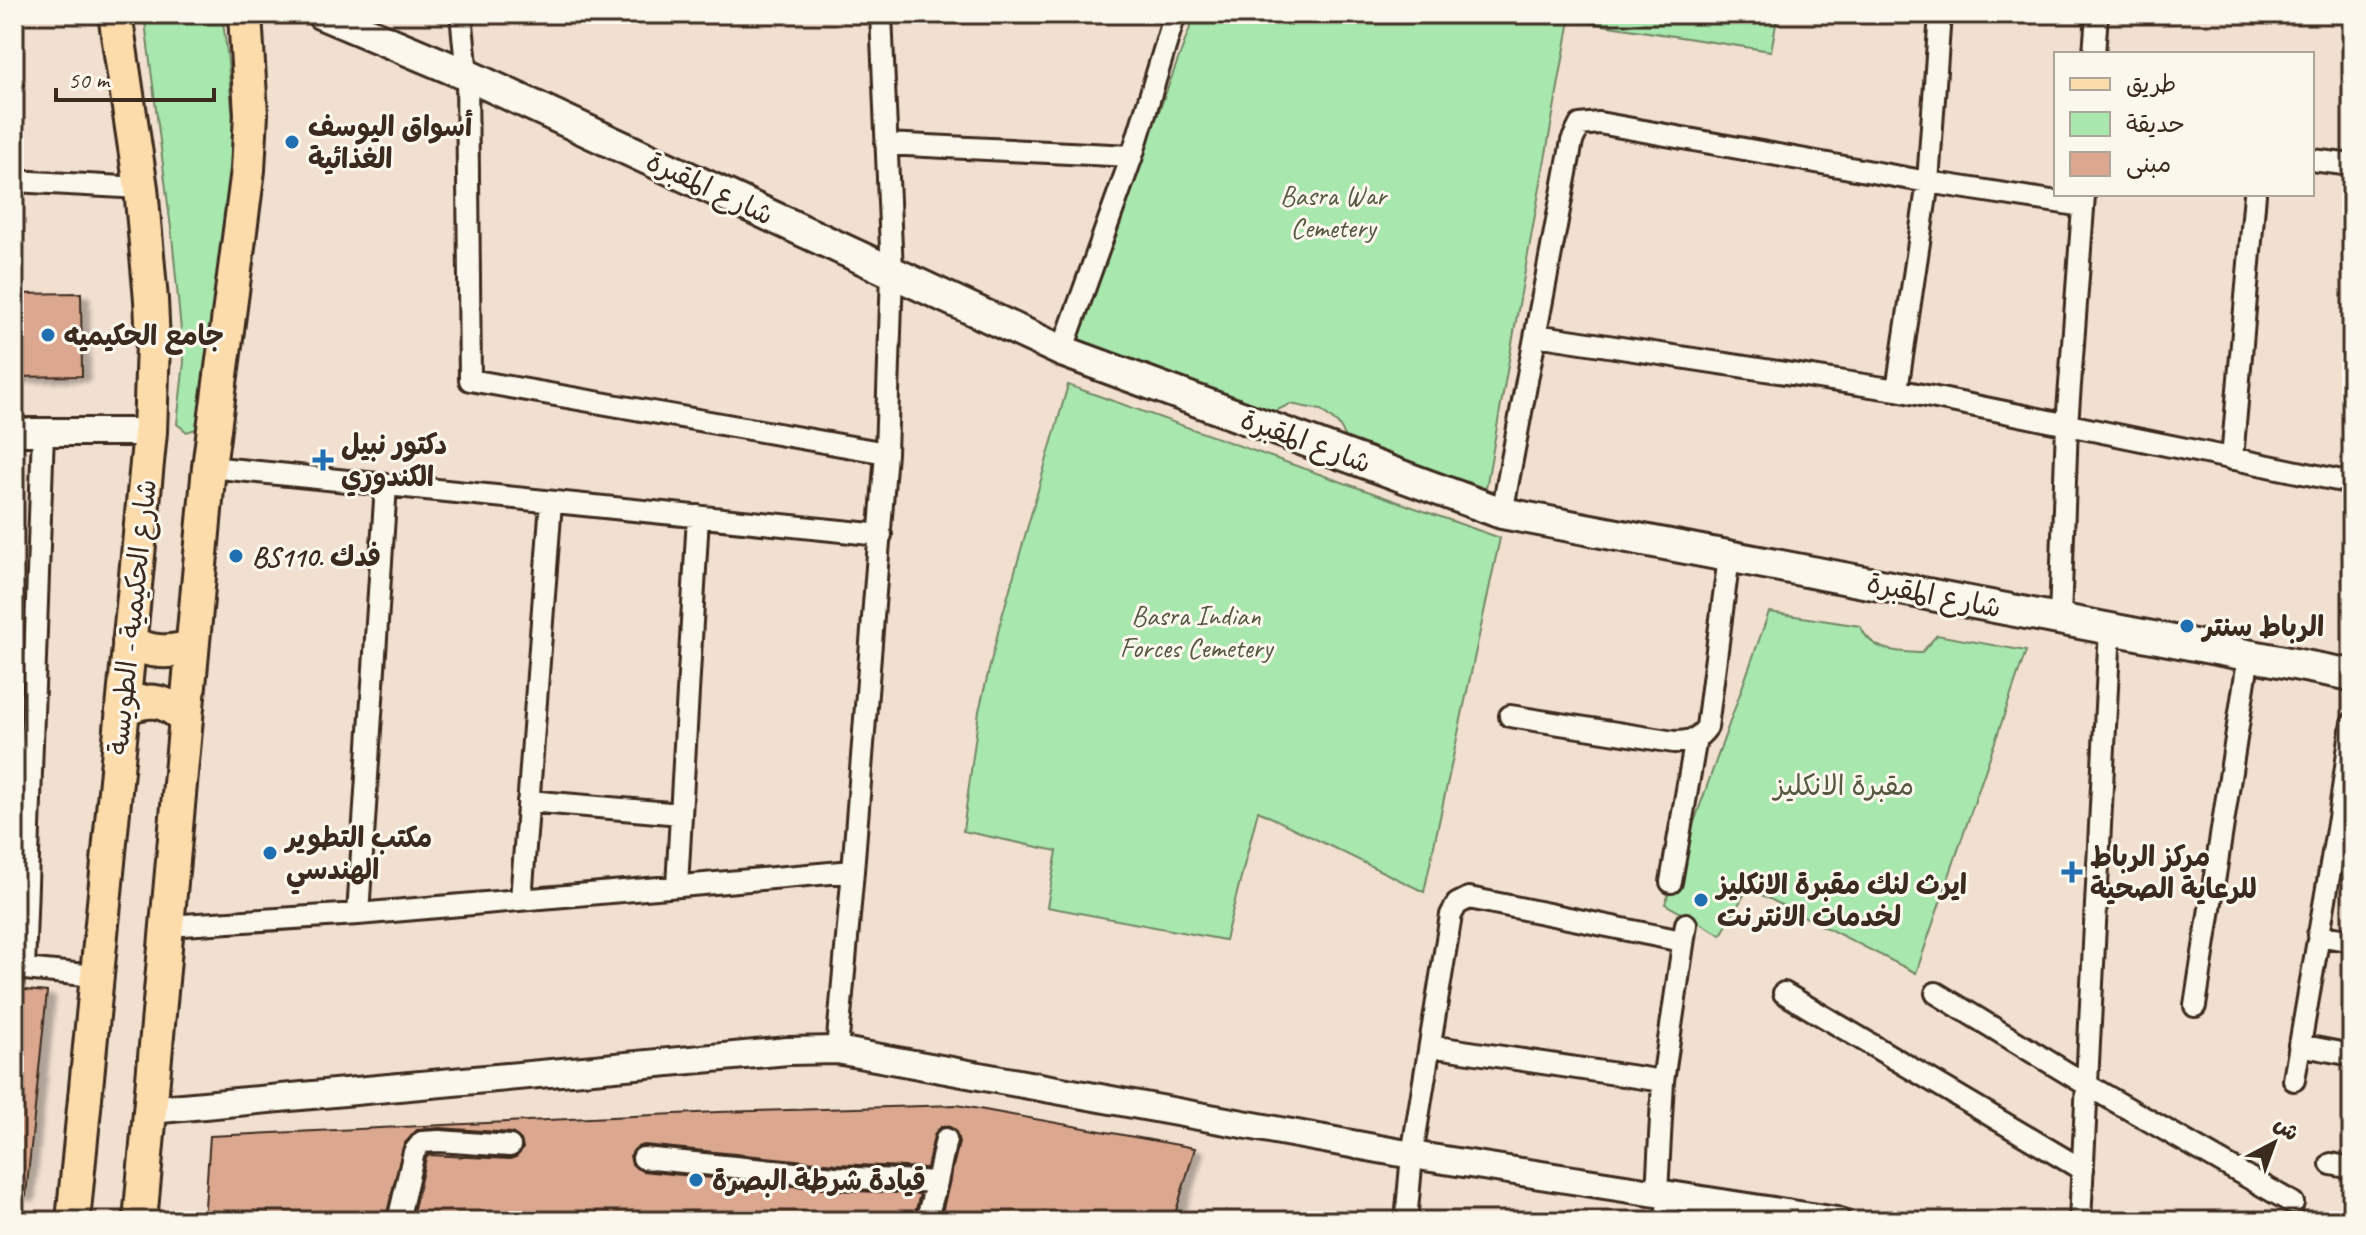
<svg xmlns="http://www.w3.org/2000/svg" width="2366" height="1235" viewBox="0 0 2366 1235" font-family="Caveat,'Playpen Sans Arabic',sans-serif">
<defs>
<filter id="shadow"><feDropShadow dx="8" dy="5" stdDeviation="2" flood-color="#0004"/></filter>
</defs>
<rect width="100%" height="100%" fill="#f1dfd0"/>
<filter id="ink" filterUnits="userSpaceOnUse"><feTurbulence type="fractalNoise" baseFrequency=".0125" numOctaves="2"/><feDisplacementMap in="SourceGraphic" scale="16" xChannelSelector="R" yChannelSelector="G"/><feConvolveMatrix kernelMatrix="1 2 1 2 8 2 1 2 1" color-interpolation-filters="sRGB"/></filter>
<g filter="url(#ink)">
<path fill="#a8e7ae" stroke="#728866" stroke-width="2" d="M 144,14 L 222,14 L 227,52 L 235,143 L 224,264 L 199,428 L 187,432 L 177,424 L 184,362 L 172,236 Z
M 1195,14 L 1778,14 L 1771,51 L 1570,20 L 1485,494 L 1350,444 L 1338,424 L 1321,410 L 1290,404 L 1265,416 L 1074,341 Z
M 1068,385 L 1500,538 L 1424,892 L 1258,811 L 1225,940 L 1047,907 L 1057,851 L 963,831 L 979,711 L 1001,620 Z
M 1769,612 L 1860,626 C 1872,652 1895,652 1921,653 L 1937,635 L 2026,651 L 1916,973 L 1748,888 L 1721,935 L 1665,904 Z"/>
<path fill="#dba88f" stroke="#3b2a1e" stroke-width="2" filter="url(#shadow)" d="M 81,293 L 82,376 L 14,377 L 14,294 Z
M 14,989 L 47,992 L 26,1195 L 14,1194 Z
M 957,1105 L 1195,1148 L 1173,1221 L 940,1221 L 959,1142 L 955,1130 L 948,1126 L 941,1127 L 934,1136 L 927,1168 L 836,1164 L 644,1145 L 637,1147 L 630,1156 L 632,1164 L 642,1171 L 834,1190 L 920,1194 L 913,1221 L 411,1221 L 426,1158 L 429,1155 L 510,1159 L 516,1157 L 523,1148 L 521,1140 L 512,1133 L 440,1128 L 417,1130 L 404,1144 L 385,1221 L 204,1221 L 210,1136 L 718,1112 Z"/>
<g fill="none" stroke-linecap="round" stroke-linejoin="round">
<defs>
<path id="minor" d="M 461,14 L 467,75 L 470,380 L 886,453
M 2094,54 L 2097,14
M 886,144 L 1132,156
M 2312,160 L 2352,165
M 14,181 L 141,188
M 1536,335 L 1897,390 L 2352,483
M 1062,351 L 1132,156 L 1175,14
M 1897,390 L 1928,182 L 1940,14
M 2232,459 L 2255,194
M 209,467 L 881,535
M 1502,513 L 1572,141 L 1580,125 L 1599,123 L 1928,182 L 2083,206
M 2060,618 L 2067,425 L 2084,195
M 1510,716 L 1674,742 C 1689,742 1698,740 1707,727 L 1729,557
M 528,801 L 681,814
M 1671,882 L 1696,738
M 677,886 L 698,516
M 521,900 L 551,502
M 358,914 L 386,485
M 167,926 L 358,914 L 853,871
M 2318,935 L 2352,941
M 14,968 L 96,976
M 24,969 L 43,432
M 1784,993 L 2083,1170
M 1936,993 L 2087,1085 L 2293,1203
M 2195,1006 L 2249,654
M 2299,1045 L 2352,1055
M 1430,1046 L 1663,1081
M 837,1050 L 853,871 L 886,453 L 892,272 L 881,14
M 2294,1080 L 2339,818 L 2352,723
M 643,1158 L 835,1177 L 937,1182 L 946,1139
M 2331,1164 L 2352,1168
M 1657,1193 L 1663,1081 L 1686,924
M 398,1221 L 414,1152 L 422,1142 L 439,1141 L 510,1146
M 926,1221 L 937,1182
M 1406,1221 L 1412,1155 L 1451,915 L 1457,904 L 1469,898 L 1682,941
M 1664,1221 L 1671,1195
M 2080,1221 L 2110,628"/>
<path id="tertiary" d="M 14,432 L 150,432
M 150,1110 L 788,1051 L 837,1050 L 1412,1155 L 1837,1221"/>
<path id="secondary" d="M 322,14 L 467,75 L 1062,351 L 1502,513 L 2352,675"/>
<path id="primary" d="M 129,642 C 151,653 170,654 192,646
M 122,711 C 146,696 167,699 186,720
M 73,1221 L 150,432 L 153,343 L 151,300 L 141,188 L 115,14
M 140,1221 L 209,467 L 248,170 L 251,114 L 245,14"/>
</defs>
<use href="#minor" stroke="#3b2a1e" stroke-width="26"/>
<use href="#tertiary" stroke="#3b2a1e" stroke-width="32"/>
<use href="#secondary" stroke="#3b2a1e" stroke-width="36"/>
<use href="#primary" stroke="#3b2a1e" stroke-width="38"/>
<use href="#minor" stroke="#fbf7ec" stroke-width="20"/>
<use href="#tertiary" stroke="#fbf7ec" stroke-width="26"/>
<use href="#secondary" stroke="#fbf7ec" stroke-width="30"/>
<use href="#primary" stroke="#fddcac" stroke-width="32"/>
</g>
</g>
<g fill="#1f6fb2" stroke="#fbf7ec" stroke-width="3">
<circle cx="292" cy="142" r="8"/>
<circle cx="48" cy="335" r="8"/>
<path d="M319 448h8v8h8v8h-8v8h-8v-8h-8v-8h8z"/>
<circle cx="236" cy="556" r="8"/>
<circle cx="2187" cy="626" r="8"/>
<circle cx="270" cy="853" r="8"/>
<path d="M2068 860h8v8h8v8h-8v8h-8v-8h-8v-8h8z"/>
<circle cx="1701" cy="900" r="8"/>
<circle cx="696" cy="1180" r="8"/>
</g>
<g text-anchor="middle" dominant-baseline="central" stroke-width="6" stroke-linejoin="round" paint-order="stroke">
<g font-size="28" font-weight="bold" fill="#3b2a1e" stroke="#fbf7ec" text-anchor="start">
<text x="308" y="126">أسواق اليوسف<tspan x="308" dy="32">الغذائية</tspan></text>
<text x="64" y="335">جامع الحكيميه</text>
<text x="341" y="444">دكتور نبيل<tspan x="341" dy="32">الكندوري</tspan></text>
<text x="252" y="556">BS110. فدك</text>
<text x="2203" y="626">الرباط سنتر</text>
<text x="286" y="837">مكتب التطوير<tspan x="286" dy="32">الهندسي</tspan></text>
<text x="2090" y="856">مركز الرباط<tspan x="2090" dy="32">للرعاية الصحية</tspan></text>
<text x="1717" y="884">ايرث لنك مقبرة الانكليز<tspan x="1717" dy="32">لخدمات الانترنت</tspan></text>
<text x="712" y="1180">قيادة شرطة البصرة</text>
</g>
<g font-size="28" fill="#3b2a1e" stroke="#fbf7ec">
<text transform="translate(710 188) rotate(25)">شارع المقبرة</text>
<text transform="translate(1306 441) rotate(20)">شارع المقبرة</text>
<text transform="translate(1934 595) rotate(11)">شارع المقبرة</text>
<text transform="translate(132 617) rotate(-84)">شارع الحكيمية - الطويسة</text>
</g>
<g font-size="28" fill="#565942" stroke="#fbf7ec">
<text x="1333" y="195">Basra War<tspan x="1333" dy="32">Cemetery</tspan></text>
<text x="1196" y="615">Basra Indian<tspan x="1196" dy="32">Forces Cemetery</tspan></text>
<text x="1844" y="785">مقبرة الانكليز</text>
</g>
</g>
<rect width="2366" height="1235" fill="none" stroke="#fbf7ec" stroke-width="48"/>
<rect x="24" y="24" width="2318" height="1187" fill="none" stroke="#3b2a1e" stroke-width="3" filter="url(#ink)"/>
<rect x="2054" y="52" width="260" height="144" fill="#fbf7ec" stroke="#aea59a" stroke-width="2"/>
<rect x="2070" y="78" width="40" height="12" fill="#fddcac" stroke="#aea59a" stroke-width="2"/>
<text x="2126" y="92" font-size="24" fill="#3b2a1e">طريق</text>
<rect x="2070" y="112" width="40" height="24" fill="#a8e7ae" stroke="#aea59a" stroke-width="2"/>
<text x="2126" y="132" font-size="24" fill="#3b2a1e">حديقة</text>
<rect x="2070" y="152" width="40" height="24" fill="#dba88f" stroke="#aea59a" stroke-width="2"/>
<text x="2126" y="172" font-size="24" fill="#3b2a1e">مبنى</text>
<g transform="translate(2274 1143) rotate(41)" stroke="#fbf7ec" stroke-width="6" paint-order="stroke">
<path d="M0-6L14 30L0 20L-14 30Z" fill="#3b2a1e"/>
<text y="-12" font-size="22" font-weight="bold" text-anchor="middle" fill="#3b2a1e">ش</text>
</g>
<path d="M56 88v12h158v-12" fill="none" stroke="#3b2a1e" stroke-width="4"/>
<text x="68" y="88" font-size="24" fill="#3b2a1e" stroke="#fbf7ec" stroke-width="6" paint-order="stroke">50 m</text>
</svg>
